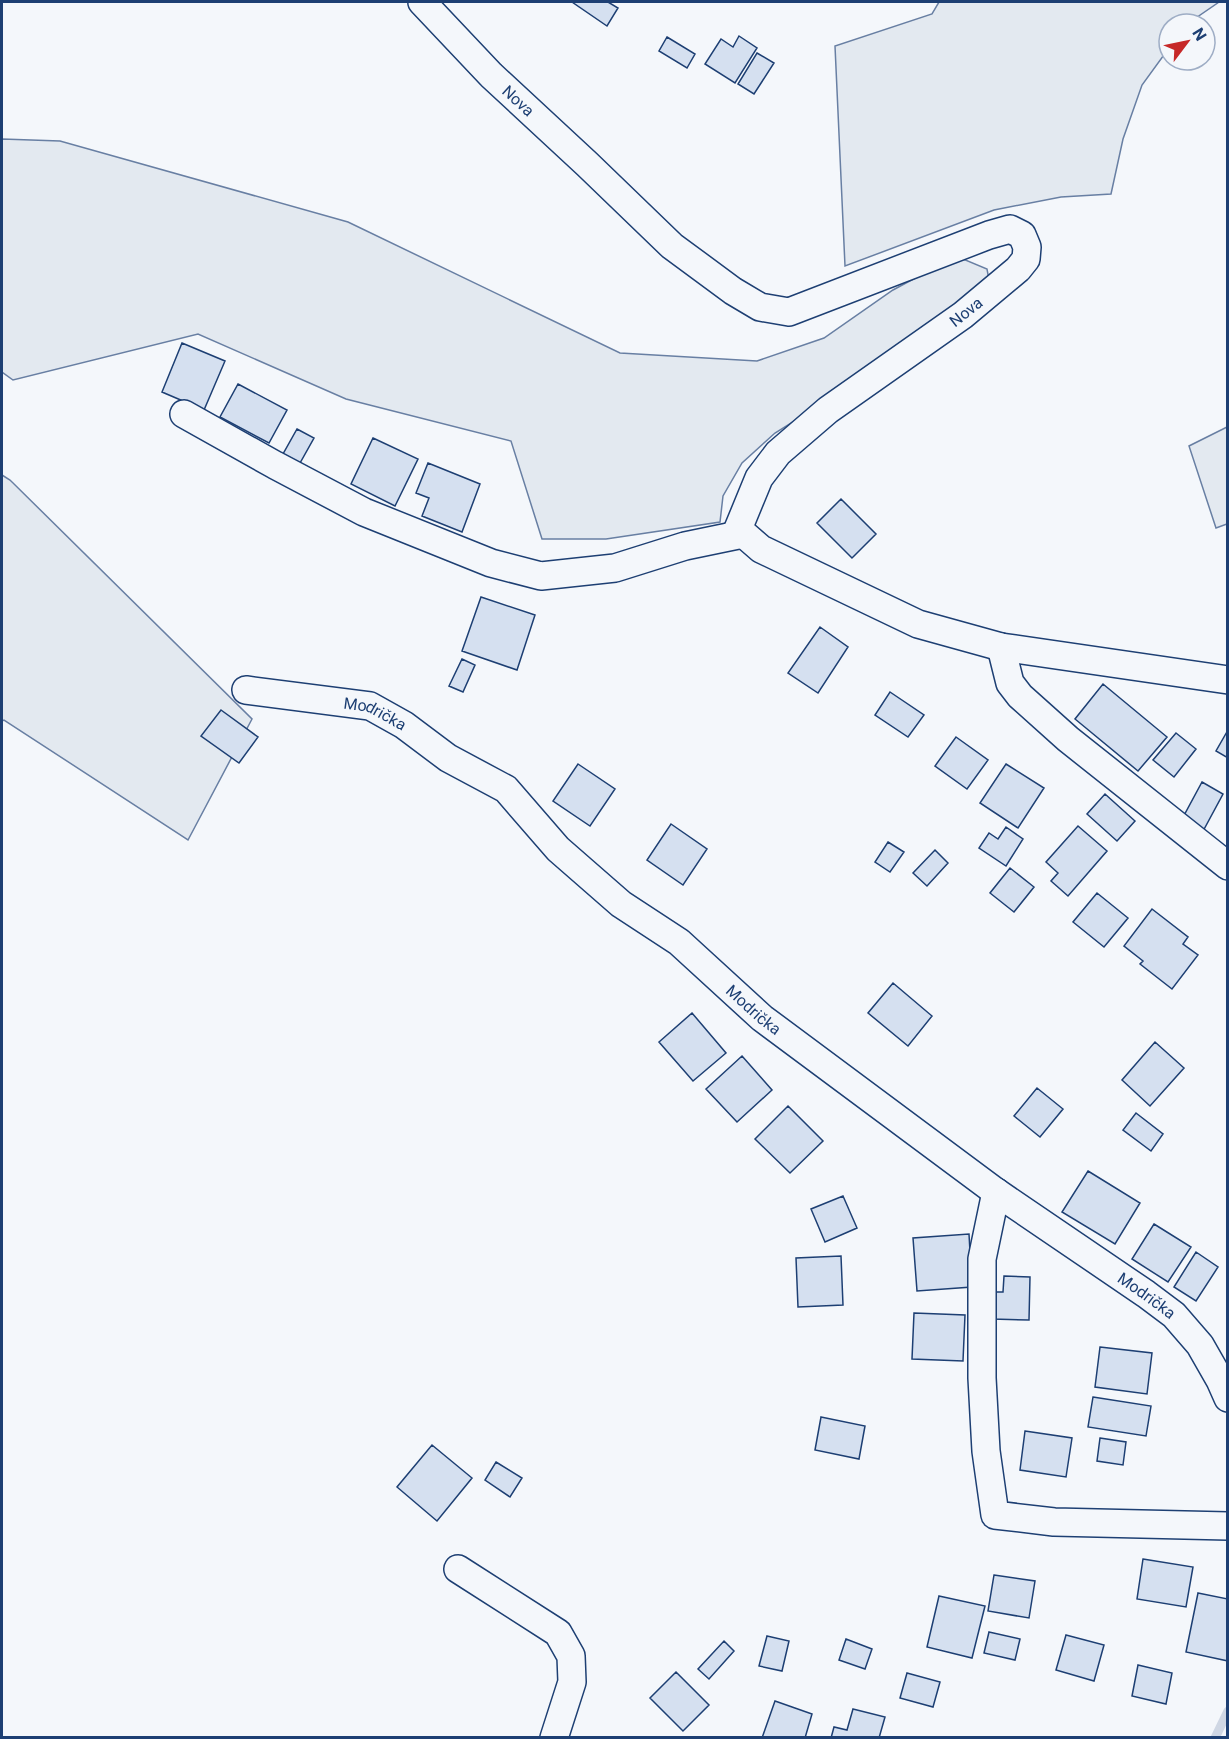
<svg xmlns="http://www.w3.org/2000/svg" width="1229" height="1739" viewBox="0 0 1229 1739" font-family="Roboto,sans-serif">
<rect width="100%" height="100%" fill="#f4f7fb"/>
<path fill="#e3e9f0" stroke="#687fa3" stroke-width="1.5" d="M 939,2 L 1219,2 L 1187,24 L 1169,24 L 1169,48 L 1142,85 L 1123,139 L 1111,194 L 1061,197 L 994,210 L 845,266 L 835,46 L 932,14 Z
M 2,139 L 60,141 L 348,222 L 620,353 L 757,361 L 824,338 L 893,290 L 956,256 L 987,269 L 991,291 L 852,385 L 775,433 L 742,463 L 723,496 L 720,522 L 606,539 L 542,539 L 511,441 L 346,399 L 198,334 L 13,380 L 2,372 Z
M 1227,427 L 1227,524 L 1216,528 L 1189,446 Z
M 2,475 L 10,480 L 252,719 L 188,840 L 4,720 L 2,721 Z"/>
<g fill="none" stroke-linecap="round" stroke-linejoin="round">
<path stroke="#cfd7e4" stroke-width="9" d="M 1215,1738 L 1228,1711"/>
</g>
<path fill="#d5e0f0" stroke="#1d3f73" stroke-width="1.5" d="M 572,2 L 608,2 L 618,8 L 607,26 Z
M 739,36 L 757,48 L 735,83 L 705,64 L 721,39 L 733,47 Z
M 667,37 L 695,54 L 687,68 L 659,51 Z
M 757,53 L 774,63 L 754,94 L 738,84 Z
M 182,343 L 225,361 L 204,410 L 162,392 Z
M 238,384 L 287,410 L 269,443 L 220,417 Z
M 297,429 L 314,438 L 300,463 L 283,454 Z
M 373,438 L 418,459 L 395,506 L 351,484 Z
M 428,463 L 480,484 L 462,532 L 422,516 L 429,498 L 416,493 Z
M 841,499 L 876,534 L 852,558 L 817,523 Z
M 481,597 L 535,615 L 517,670 L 462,651 Z
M 820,627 L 848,647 L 818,693 L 788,673 Z
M 462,659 L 475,665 L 463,692 L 449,686 Z
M 1103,684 L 1167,737 L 1138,771 L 1075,719 Z
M 890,692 L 924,715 L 908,737 L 875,715 Z
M 221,710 L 258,737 L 239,763 L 201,736 Z
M 1228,730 L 1228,758 L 1216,751 Z
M 1176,733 L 1196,749 L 1174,777 L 1153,760 Z
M 956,737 L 988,760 L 967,789 L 935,766 Z
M 578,764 L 615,789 L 590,826 L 553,801 Z
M 1006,764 L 1044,788 L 1018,828 L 980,803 Z
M 1202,782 L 1223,794 L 1202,833 L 1181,821 Z
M 1105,794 L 1135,821 L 1117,841 L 1087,814 Z
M 671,824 L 707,849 L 683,885 L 647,860 Z
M 1078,826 L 1107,851 L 1068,896 L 1051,881 L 1058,873 L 1046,862 Z
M 1006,827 L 1023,839 L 1006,866 L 979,848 L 989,833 L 998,839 Z
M 888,842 L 904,852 L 890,872 L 875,862 Z
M 935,850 L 948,863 L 927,886 L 913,873 Z
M 1010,868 L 1034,887 L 1014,912 L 990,893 Z
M 1097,893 L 1128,918 L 1104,947 L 1073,922 Z
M 1152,909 L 1188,937 L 1183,944 L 1198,955 L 1172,989 L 1140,964 L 1143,961 L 1124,946 Z
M 893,983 L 932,1016 L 908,1046 L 868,1013 Z
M 692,1013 L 726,1053 L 693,1081 L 659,1042 Z
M 1155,1042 L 1184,1068 L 1150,1106 L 1122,1080 Z
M 742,1056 L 772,1090 L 737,1122 L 706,1089 Z
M 1037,1088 L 1063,1109 L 1040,1137 L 1014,1116 Z
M 788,1106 L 823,1141 L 790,1173 L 755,1139 Z
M 1136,1113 L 1163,1134 L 1151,1151 L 1123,1130 Z
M 1088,1171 L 1140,1203 L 1115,1244 L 1062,1212 Z
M 843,1196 L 857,1228 L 825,1242 L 811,1209 Z
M 1154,1224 L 1191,1247 L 1168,1282 L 1132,1259 Z
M 969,1234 L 972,1287 L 917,1291 L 913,1238 Z
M 1196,1252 L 1218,1267 L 1196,1301 L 1174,1287 Z
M 841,1256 L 843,1305 L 798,1307 L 796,1258 Z
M 1004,1276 L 1030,1277 L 1029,1320 L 992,1319 L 993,1292 L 1003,1292 Z
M 914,1313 L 965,1315 L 963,1361 L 912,1359 Z
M 1100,1347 L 1152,1353 L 1147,1394 L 1095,1387 Z
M 1093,1397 L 1151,1406 L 1146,1436 L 1088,1427 Z
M 821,1417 L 865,1426 L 859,1459 L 815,1450 Z
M 1025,1431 L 1072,1438 L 1066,1477 L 1020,1470 Z
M 1100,1438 L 1126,1442 L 1123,1465 L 1097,1461 Z
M 432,1445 L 472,1478 L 437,1521 L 397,1487 Z
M 496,1462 L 522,1478 L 510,1497 L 485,1480 Z
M 1143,1559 L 1193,1567 L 1186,1607 L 1137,1599 Z
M 994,1575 L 1035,1581 L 1029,1618 L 988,1611 Z
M 1198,1593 L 1228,1599 L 1228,1661 L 1186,1652 Z
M 939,1596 L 985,1606 L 972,1658 L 927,1647 Z
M 989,1632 L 1020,1639 L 1015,1660 L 984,1653 Z
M 1066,1635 L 1104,1645 L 1094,1681 L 1056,1670 Z
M 767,1636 L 789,1641 L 782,1671 L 759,1666 Z
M 846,1639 L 872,1649 L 865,1669 L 839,1660 Z
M 724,1641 L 734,1651 L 709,1679 L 698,1669 Z
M 1138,1665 L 1172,1673 L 1166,1704 L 1132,1696 Z
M 676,1672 L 709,1705 L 683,1731 L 650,1698 Z
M 907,1673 L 940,1682 L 933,1707 L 900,1698 Z
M 775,1701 L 812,1714 L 805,1738 L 762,1738 Z
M 853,1709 L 885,1717 L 879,1738 L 831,1738 L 834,1727 L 847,1730 Z"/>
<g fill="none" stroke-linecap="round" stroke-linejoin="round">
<defs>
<g id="street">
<path id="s1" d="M 422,2 L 491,75 L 587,164 L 672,246 L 733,291 L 760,307 L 789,312 L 989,235 L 1010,229 L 1022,235 L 1027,247 L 1026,259 L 1018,269 L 963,315 L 828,410 L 778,453 L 759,478 L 738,529 L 761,549 L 918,624 L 1001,647 L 1228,680"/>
<path d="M 184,414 L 275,465 L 364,512 L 491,563 L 541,576 L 615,568 L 685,546 L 743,534"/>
<path d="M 1001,647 L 1010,683 L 1020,696 L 1068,739 L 1228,866"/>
<path id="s2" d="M 246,690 L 370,706 L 404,725 L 448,758 L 506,789 L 558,849 L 621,904 L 679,942 L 762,1018 L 996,1192 L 1146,1294 L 1174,1315 L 1200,1345 L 1220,1380 L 1228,1398"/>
<path d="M 996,1192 L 982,1259 L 982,1378 L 986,1451 L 995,1515 L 1054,1522 L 1228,1526"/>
<path d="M 458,1569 L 558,1633 L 571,1656 L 572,1682 L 554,1738"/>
</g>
</defs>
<use href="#street" stroke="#1d3f73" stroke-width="30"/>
<use href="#street" stroke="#f4f7fb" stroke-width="27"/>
</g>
<g text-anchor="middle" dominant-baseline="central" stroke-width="4.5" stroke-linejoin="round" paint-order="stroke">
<g font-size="16" fill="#1d3f73" stroke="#f4f7fb">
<text stroke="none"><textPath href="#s1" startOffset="138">Nova</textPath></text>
<text transform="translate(966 312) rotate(-38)">Nova</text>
<text stroke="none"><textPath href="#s2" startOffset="132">Modrička</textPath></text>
<text stroke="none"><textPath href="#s2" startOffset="618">Modrička</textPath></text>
<text stroke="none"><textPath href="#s2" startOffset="1104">Modrička</textPath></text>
</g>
</g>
<rect width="1229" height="1739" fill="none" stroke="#1d3f73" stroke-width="6"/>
<g transform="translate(1187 42) rotate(58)"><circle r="28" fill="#f4f7fb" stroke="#9eadc5" stroke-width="1.5"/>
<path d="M0-4.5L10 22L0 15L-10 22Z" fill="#c62828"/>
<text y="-9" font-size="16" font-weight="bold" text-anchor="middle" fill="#1d3f73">N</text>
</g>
</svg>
